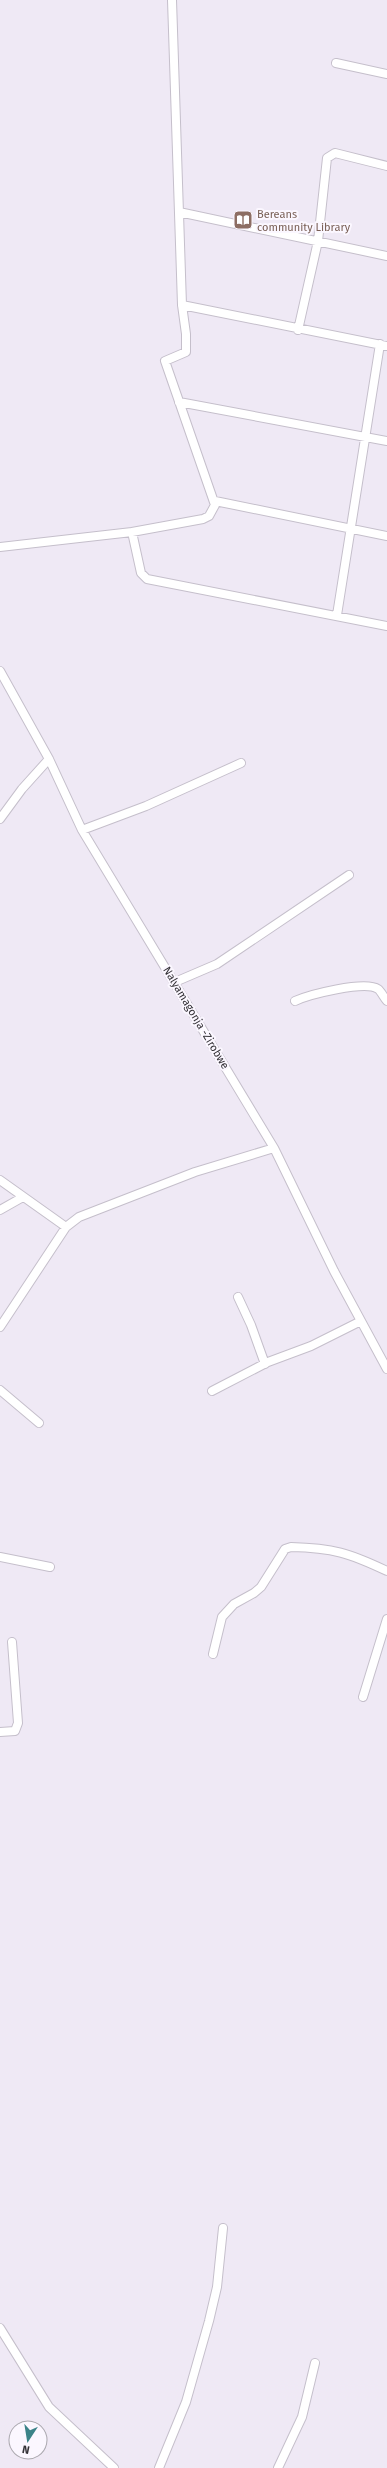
<svg xmlns="http://www.w3.org/2000/svg" width="387" height="2468" viewBox="0 0 387 2468" font-family="'Fira Sans',sans-serif">
<rect width="100%" height="100%" fill="#efe9f5"/>
<g fill="none" stroke-linecap="round" stroke-linejoin="round">
<defs>
<path id="street" d="M 336,63 L 387,74
M 179,212 L 387,256
M 182,305 L 387,346
M 298,330 L 318,241 L 327,158 L 335,153 L 387,166
M 179,402 L 387,441
M 215,501 L 387,536
M 132,532 L 141,573 L 147,579 L 387,626
M 0,547 L 132,532 L 203,519 L 209,516 L 215,505 L 165,361 L 186,352 L 186,334 L 182,305 L 172,0
M 337,615 L 380,344
M 0,671 L 49,759 L 82,830 L 274,1148 L 334,1271 L 387,1369
M 0,819 L 22,789 L 49,759
M 82,830 L 146,806 L 241,763
M 175,982 L 217,964 L 349,875
M 295,1001 C 308,995 365,980 378,989 C 381,991 384,998 387,1001
M 0,1180 L 66,1227
M 0,1210 L 23,1197
M 238,1297 L 251,1325 L 265,1364
M 0,1327 L 66,1227 L 79,1217 L 195,1172 L 274,1148
M 0,1390 L 39,1423
M 212,1391 L 268,1362 L 311,1346 L 361,1321
M 0,1557 L 50,1567
M 213,1654 L 222,1617 L 234,1604 L 254,1593 L 261,1587 L 285,1549 L 291,1547 C 333,1548 349,1553 387,1571
M 363,1697 L 387,1619
M 0,1732 L 15,1731 L 18,1723 L 12,1642
M 0,2328 L 49,2407 L 114,2468
M 159,2468 L 186,2402 L 209,2321 L 217,2287 L 223,2228
M 278,2468 L 302,2417 L 315,2363"/>
</defs>
<use href="#street" stroke="#c5bfcb" stroke-width="10"/>
<use href="#street" stroke="#fff" stroke-width="8"/>
</g>
<defs>
<symbol id="library-square" viewBox="-11 -11 22 22"><rect x="-9" y="-9" width="18" height="18" rx="4" fill="#8d6e63" stroke="#fbf7ff"/><path d="M-6-4Q-3-5.5-.7-3.5V5Q-3 3-6 4ZM6-4Q3-5.5 .7-3.5V5Q3 3 6 4Z" fill="#fff"/></symbol>
</defs>
<g fill-rule="evenodd">
<use href="#library-square" x="232" y="209" width="22" height="22"/>
</g>
<g text-anchor="middle" dominant-baseline="central" stroke-width="4" stroke-linejoin="round" paint-order="stroke">
<g font-size="11" fill="#785e54" stroke="#fbf7ff" text-anchor="start">
<text x="257" y="214">Bereans<tspan x="257" dy="13">community Library</tspan></text>
</g>
<g font-size="11" fill="#333136" stroke="#fbf7ff">
<text transform="translate(196 1018) rotate(59)">Nalyamagonja -Zirobwe</text>
</g>
</g>
<g transform="translate(28 2440) rotate(192)"><circle r="19" fill="#fbf7ff" stroke="#aba8af"/>
<path d="M0-3L7 15L0 10L-7 15Z" fill="#3b8388"/>
<text y="-6" font-size="11" font-weight="bold" text-anchor="middle" fill="#333136">N</text>
</g>
</svg>
